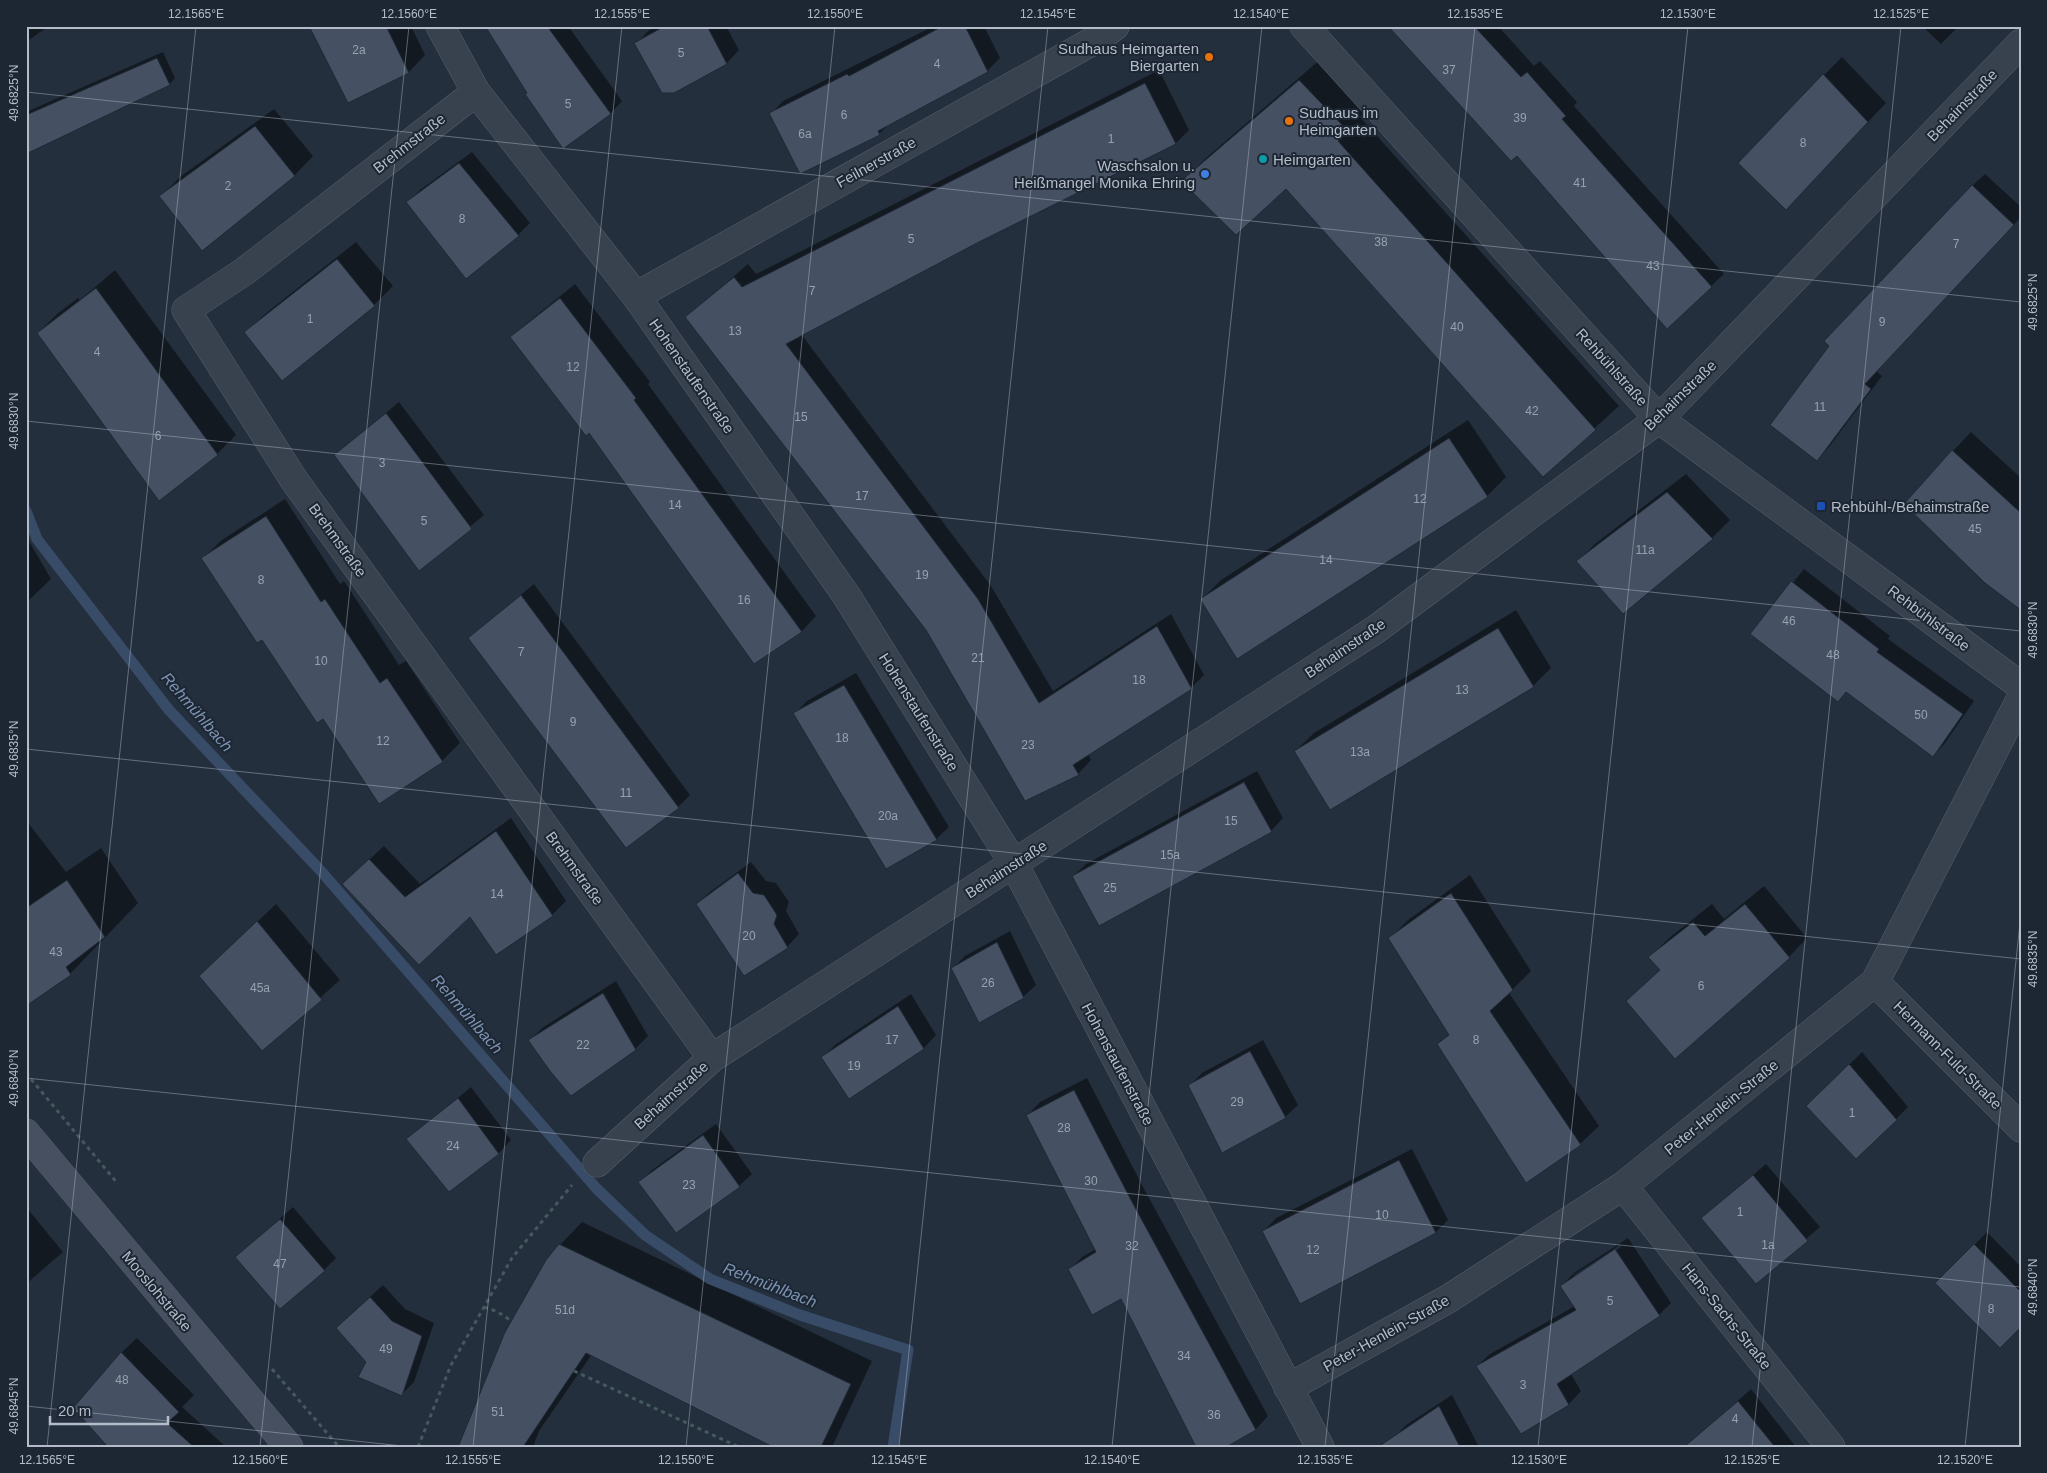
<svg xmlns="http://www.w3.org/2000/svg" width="2047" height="1473" viewBox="0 0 2047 1473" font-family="Arial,sans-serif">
<rect width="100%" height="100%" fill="#242f3e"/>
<path fill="#0007" fill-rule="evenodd" d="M 26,26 L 49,26 L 26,42 Z
M 311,26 L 411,26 L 425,55 L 409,72 L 348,102 Z
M 486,26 L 568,26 L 622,101 L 610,114 L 528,93 Z
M 657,26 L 726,26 L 739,50 L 727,63 L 674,92 L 636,44 L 648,31 Z
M 934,26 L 984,26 L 1000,58 L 987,71 L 890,123 L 879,134 L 771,114 L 783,101 Z
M 1390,26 L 1498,26 L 1534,66 L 1540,61 L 1577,102 L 1574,106 L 1724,274 L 1711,286 L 1517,155 Z
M 1922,26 L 1959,26 L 1941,44 Z
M 163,52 L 175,78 L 170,84 L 26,152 L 26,112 Z
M 1323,57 L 1370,107 L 1360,117 L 1619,406 L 1543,475 L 1286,187 L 1183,181 L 1206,158 Z
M 1842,57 L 1886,103 L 1804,189 L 1824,75 Z
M 1159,70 L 1189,130 L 1176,143 L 978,241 L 801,334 L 991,586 L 1053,691 L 1171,614 L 1204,675 L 1191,688 L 1088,754 L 1091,760 L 1078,774 L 1025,799 L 927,630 L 687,317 L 748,264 L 756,274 Z
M 274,109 L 313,156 L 295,175 L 202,250 L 161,196 L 180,177 Z
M 472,152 L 530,223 L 518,235 L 408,202 L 420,190 Z
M 1985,174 L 2021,207 L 2021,217 L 1876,371 L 1882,376 L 1829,447 L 1817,459 L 1972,186 Z
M 356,242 L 393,286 L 374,305 L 282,379 L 246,332 L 265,314 Z
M 115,270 L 236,435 L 217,454 L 38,333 L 57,314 L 78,298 L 80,300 Z
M 575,284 L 650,382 L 648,384 L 816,616 L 802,631 L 755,663 L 589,432 L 512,337 L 527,323 Z
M 399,402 L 484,515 L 419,569 L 336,455 Z
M 1468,420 L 1506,477 L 1487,496 L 1202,599 L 1221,580 Z
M 1971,432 L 2021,478 L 2021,608 L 1953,451 Z
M 1686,474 L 1730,520 L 1712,538 L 1578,561 L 1596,543 Z
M 285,499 L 340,584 L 344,581 L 399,665 L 406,661 L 460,743 L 442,761 L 323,718 L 203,558 L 222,540 Z
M 26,536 L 51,579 L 26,603 Z
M 1804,569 L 1890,636 L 1888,639 L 1974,701 L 1945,743 L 1933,756 L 1847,691 L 1838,700 L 1752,633 Z
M 534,584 L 690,795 L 678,807 L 469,638 Z
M 1516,610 L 1551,668 L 1533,686 L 1295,751 L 1314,733 Z
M 856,673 L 949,827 L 936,839 L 795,713 L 807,701 Z
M 1257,771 L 1283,818 L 1271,831 L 1073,876 L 1086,864 Z
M 511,818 L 566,901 L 552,915 L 471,915 L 419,963 L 358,870 L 384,846 L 420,884 Z
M 26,820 L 66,872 L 101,848 L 138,903 L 70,974 L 26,997 Z
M 751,862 L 766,881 L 776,883 L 789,902 L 786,911 L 799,934 L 787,947 L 697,904 L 710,892 Z
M 1470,875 L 1531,971 L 1509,993 L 1599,1126 L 1580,1144 L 1439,1044 L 1449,1034 L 1389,939 L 1408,920 Z
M 1764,886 L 1807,938 L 1789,957 L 1661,969 L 1650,957 L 1669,938 L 1712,904 L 1724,919 Z
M 276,904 L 340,980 L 262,1050 L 219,958 Z
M 1010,931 L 1036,985 L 1023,997 L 953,968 L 965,956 Z
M 616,981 L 648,1036 L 635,1049 L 530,1040 L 542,1028 Z
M 911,994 L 936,1035 L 924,1048 L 849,1097 L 823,1057 L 835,1045 Z
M 1263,1040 L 1298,1105 L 1285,1117 L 1190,1085 L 1202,1073 Z
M 1862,1052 L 1908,1107 L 1896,1119 L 1808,1106 Z
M 1087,1078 L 1143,1187 L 1268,1416 L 1256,1429 L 1223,1447 L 1122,1298 L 1070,1270 L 1082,1257 L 1096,1249 L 1028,1115 L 1040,1102 Z
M 471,1087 L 511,1140 L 499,1153 L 450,1190 L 408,1139 Z
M 716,1124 L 752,1174 L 739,1186 L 676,1232 L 640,1182 L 652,1170 Z
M 1412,1149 L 1448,1220 L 1436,1232 L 1300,1302 L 1264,1231 L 1276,1218 Z
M 1766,1164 L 1820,1227 L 1756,1282 L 1703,1218 Z
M 293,1207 L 336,1258 L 324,1270 L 236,1257 Z
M 27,1208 L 63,1252 L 26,1284 L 26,1209 Z
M 582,1222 L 872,1361 L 832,1447 L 773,1447 L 592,1354 L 539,1431 L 533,1447 L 460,1447 L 560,1245 Z
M 1987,1232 L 2021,1267 L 2021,1325 L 1937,1283 Z
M 1628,1238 L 1671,1303 L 1659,1315 L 1571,1374 L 1581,1391 L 1569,1404 L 1521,1432 L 1477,1366 L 1490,1354 L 1575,1306 L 1561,1286 L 1574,1273 ZM 1620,1245 L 1621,1247 L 1574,1278 L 1574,1275 Z
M 383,1285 L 405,1309 L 434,1323 L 414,1382 L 402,1394 L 368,1362 L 350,1315 Z
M 137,1338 L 194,1395 L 182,1407 L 226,1447 L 110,1447 L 121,1353 Z
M 1751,1389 L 1796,1447 L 1704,1447 L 1696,1438 Z
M 1452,1395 L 1479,1447 L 1399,1447 L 1394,1438 L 1406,1425 Z"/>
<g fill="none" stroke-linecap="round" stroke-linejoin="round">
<path stroke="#394c67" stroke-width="11" d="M 26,511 L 37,539 L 169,710 L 320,870 L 597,1189 L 645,1235 L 710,1279 L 800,1315 L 908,1350 L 893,1447"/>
</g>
<path fill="#455162" stroke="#1f2835" d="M 309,26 L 386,26 L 409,73 L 348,103 Z
M 485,26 L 547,26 L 611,114 L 563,149 L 525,94 L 527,93 Z
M 665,26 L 707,26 L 727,64 L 674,93 L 662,93 L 634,43 Z
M 943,26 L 965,26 L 988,72 L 878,131 L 880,135 L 800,174 L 769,113 L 847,74 L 849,76 Z
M 1388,26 L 1474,26 L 1521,77 L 1527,72 L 1566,116 L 1562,119 L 1712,287 L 1667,329 L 1517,156 L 1511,161 Z
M 157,58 L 170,85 L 26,154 L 26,115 Z
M 1823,74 L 1868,122 L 1786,210 L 1738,163 Z
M 1299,80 L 1348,131 L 1338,141 L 1596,430 L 1543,477 L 1286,189 L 1236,235 L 1181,181 Z
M 1145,83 L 1176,144 L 979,242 L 786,344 L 978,599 L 1039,703 L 1157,626 L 1192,689 L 1073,765 L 1079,775 L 1025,801 L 926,630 L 685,317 L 734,277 L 742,287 Z
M 255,126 L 295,176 L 202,251 L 159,196 Z
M 459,163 L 519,236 L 466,279 L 406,202 Z
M 1972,185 L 2014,225 L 1865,384 L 1871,389 L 1817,461 L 1770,425 L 1829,346 L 1824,341 Z
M 337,259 L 375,306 L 282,381 L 244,332 Z
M 96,288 L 218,455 L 159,501 L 37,333 Z
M 560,298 L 636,398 L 634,400 L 802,632 L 754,664 L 589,433 L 586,436 L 510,337 Z
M 386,413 L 472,529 L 419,571 L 334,455 Z
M 1449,438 L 1488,497 L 1237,659 L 1200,599 Z
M 1952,450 L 2021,513 L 2021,610 L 1985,583 L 1904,504 Z
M 1667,492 L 1713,539 L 1623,614 L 1576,561 Z
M 266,516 L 321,602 L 325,599 L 380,683 L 387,678 L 443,762 L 379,804 L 323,719 L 317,723 L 262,640 L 257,643 L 201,558 Z
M 1791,581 L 1879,649 L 1877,652 L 1963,714 L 1933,757 L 1846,692 L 1838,702 L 1750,634 Z
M 521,595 L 679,808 L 626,848 L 468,638 Z
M 1498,628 L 1534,687 L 1330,810 L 1294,751 Z
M 844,685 L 937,840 L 886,869 L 793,713 Z
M 1244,782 L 1272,832 L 1099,926 L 1072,876 Z
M 496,831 L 553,916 L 496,955 L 470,917 L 419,965 L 342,884 L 369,859 L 405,897 Z
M 738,873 L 753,893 L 764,895 L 777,915 L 774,924 L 788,948 L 744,976 L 696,904 Z
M 67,880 L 105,937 L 66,967 L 71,975 L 26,1006 L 26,908 Z
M 1451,893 L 1513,990 L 1490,1011 L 1581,1145 L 1526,1183 L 1437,1044 L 1449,1035 L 1388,938 Z
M 1745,904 L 1790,958 L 1675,1059 L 1626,1001 L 1660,970 L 1648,957 L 1693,922 L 1705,936 Z
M 257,921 L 322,1000 L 262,1051 L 199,976 Z
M 997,942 L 1024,998 L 979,1023 L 951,968 Z
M 603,993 L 636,1050 L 571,1096 L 550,1071 L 528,1040 Z
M 898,1006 L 924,1049 L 849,1099 L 821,1057 Z
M 1250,1051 L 1286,1118 L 1222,1153 L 1188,1085 Z
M 1849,1064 L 1897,1120 L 1856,1159 L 1806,1106 Z
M 1074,1090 L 1131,1200 L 1256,1430 L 1226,1447 L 1196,1447 L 1121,1299 L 1092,1315 L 1068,1269 L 1096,1252 L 1026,1115 Z
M 458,1098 L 499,1154 L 449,1192 L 406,1139 Z
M 703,1135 L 740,1187 L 676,1233 L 638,1182 Z
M 1399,1160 L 1436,1233 L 1300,1304 L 1262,1231 Z
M 1753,1175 L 1808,1241 L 1756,1284 L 1701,1218 Z
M 280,1219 L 325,1271 L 280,1309 L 235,1257 Z
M 559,1244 L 851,1384 L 821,1447 L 773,1447 L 586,1353 L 523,1447 L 458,1447 L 505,1332 L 546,1260 Z
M 1974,1244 L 2021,1292 L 2021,1327 L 2000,1348 L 1935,1283 Z
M 1615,1249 L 1660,1316 L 1557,1384 L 1569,1405 L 1521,1434 L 1476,1366 L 1576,1310 L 1560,1286 Z
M 370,1297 L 392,1321 L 422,1336 L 402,1396 L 358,1377 L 366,1362 L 336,1328 Z
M 121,1352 L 179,1412 L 167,1423 L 194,1447 L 108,1447 L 73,1408 Z
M 1738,1401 L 1775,1447 L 1684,1447 Z
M 1439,1406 L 1460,1447 L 1378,1447 Z"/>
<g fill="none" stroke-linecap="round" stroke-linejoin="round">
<defs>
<path id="street" d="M 440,26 L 476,92 L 636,296 L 846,595 L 1014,864 L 1320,1447
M 1304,26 L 1659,419 L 2021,686
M 476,92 L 245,271 L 186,310 L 294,480 L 712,1058
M 636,296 L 1102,36 L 1115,26
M 1875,982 L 2021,1128
M 597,1163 L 712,1058 L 1375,630 L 1659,419 L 2021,43
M 1623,1186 L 1831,1447
M 1288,1388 L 1448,1299 L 1623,1186 L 1875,982 L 2021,698"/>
<path id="secondary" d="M 26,1133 L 289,1447"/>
</defs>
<use href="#street" stroke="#565f6c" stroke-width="29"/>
<use href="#secondary" stroke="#565f6c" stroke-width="29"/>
<path stroke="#44595c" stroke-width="3" stroke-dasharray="4 4" stroke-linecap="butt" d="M 26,1073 L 118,1184
M 484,1307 L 498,1312 L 510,1320
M 272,1369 L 339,1447
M 574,1371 L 739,1447
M 418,1447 L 451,1365 L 512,1258 L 572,1185"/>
<use href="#street" stroke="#38414e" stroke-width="28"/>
<use href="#secondary" stroke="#465061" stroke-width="28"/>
</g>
<path fill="none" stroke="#b4bcc9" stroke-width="1" stroke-opacity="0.45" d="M 26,92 L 2021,302M 26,421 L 2021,631M 26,749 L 2021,959M 26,1078 L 2021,1287M 26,1406 L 412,1447M 47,1447 L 196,26M 260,1447 L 409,26M 473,1447 L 622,26M 686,1447 L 835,26M 899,1447 L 1048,26M 1112,1447 L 1262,26M 1325,1447 L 1475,26M 1538,1447 L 1688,26M 1752,1447 L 1901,26M 1965,1447 L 2021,913"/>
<g fill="#e8710a" stroke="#1d2633" stroke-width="2">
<circle cx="1209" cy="57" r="5"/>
<circle cx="1289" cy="121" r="5"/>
</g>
<circle fill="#0f9aa8" stroke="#1d2633" stroke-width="2" cx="1263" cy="159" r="5"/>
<circle fill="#3f7fe0" stroke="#1d2633" stroke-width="2" cx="1205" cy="174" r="5"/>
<rect fill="#1a4fb4" stroke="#1d2633" stroke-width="2" x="1816" y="501" width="10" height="10" rx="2.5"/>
<g text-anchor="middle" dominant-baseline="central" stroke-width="4" stroke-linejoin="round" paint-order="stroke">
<g font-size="12" fill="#98a1af">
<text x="359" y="50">2a</text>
<text x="681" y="53">5</text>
<text x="937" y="64">4</text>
<text x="1449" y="70">37</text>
<text x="568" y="104">5</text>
<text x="844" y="115">6</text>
<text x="1520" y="118">39</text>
<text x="805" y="134">6a</text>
<text x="1111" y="139">1</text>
<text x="1803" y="143">8</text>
<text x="1580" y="183">41</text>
<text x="228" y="186">2</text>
<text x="462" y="219">8</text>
<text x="911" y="239">5</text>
<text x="1381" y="242">38</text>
<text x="1956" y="244">7</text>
<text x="1653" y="266">43</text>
<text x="812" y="291">7</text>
<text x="310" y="319">1</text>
<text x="1882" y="322">9</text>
<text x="1457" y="327">40</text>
<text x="735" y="331">13</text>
<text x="97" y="352">4</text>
<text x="573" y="367">12</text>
<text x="1820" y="407">11</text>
<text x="1532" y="411">42</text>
<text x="801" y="417">15</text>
<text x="158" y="436">6</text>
<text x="382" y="463">3</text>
<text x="862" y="496">17</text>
<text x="1420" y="499">12</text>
<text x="675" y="505">14</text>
<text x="424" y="521">5</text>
<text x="1975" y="529">45</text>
<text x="1645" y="550">11a</text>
<text x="1326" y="560">14</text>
<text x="922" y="575">19</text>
<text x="261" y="580">8</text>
<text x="744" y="600">16</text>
<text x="1789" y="621">46</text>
<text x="521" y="652">7</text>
<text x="1833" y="655">48</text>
<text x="978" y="658">21</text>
<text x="321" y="661">10</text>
<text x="1139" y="680">18</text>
<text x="1462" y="690">13</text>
<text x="1921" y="715">50</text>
<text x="573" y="722">9</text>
<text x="842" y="738">18</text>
<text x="383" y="741">12</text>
<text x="1028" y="745">23</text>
<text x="1360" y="752">13a</text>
<text x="626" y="793">11</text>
<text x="888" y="816">20a</text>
<text x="1231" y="821">15</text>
<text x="1170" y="855">15a</text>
<text x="1110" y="888">25</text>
<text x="497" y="894">14</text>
<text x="749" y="936">20</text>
<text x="56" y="952">43</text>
<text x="988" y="983">26</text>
<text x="1701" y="986">6</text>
<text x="260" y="988">45a</text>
<text x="892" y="1040">17</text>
<text x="1476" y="1040">8</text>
<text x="583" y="1045">22</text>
<text x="854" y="1066">19</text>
<text x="1237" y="1102">29</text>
<text x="1852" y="1113">1</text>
<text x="1064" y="1128">28</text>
<text x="453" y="1146">24</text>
<text x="1091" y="1181">30</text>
<text x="689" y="1185">23</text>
<text x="1740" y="1212">1</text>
<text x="1382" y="1215">10</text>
<text x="1768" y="1245">1a</text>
<text x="1132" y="1246">32</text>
<text x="1313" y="1250">12</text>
<text x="280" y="1264">47</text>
<text x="1610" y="1301">5</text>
<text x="1991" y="1309">8</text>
<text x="565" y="1310">51d</text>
<text x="386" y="1349">49</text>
<text x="1184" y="1356">34</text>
<text x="122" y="1380">48</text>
<text x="1523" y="1385">3</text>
<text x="498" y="1412">51</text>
<text x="1214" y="1415">36</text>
<text x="1735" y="1419">4</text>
</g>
<g font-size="15" fill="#b4bcc9" stroke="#1d2633" text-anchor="start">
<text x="1199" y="48" text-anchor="end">Sudhaus Heimgarten<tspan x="1199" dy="17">Biergarten</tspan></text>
<text x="1299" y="112">Sudhaus im<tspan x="1299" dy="17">Heimgarten</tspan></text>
<text x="1273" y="159">Heimgarten</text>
<text x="1195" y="165" text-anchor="end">Waschsalon u.<tspan x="1195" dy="17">Heißmangel Monika Ehring</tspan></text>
<text x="1831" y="506">Rehbühl-/Behaimstraße</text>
</g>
<g font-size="15" fill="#b4bcc9" stroke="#1d2633">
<text transform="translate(1962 105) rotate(-46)">Behaimstraße</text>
<text transform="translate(409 143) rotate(-38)">Brehmstraße</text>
<text transform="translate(876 162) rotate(-29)">Feilnerstraße</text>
<text transform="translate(1612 367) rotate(48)">Rehbühlstraße</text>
<text transform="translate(692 376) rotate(55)">Hohenstaufenstraße</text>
<text transform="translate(1680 395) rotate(-44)">Behaimstraße</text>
<text transform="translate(338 540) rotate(54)">Brehmstraße</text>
<text transform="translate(1929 618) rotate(37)">Rehbühlstraße</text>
<text transform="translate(1345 648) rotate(-34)">Behaimstraße</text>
<text transform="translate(919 712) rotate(58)">Hohenstaufenstraße</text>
<text transform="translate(575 868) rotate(54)">Brehmstraße</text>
<text transform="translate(1006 869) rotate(-33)">Behaimstraße</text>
<text transform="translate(1948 1055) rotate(45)">Hermann-Fuld-Straße</text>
<text transform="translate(1118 1064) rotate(62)">Hohenstaufenstraße</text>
<text transform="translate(671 1095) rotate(-42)">Behaimstraße</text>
<text transform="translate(1721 1107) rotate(-39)">Peter-Henlein-Straße</text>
<text transform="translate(157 1291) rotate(50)">Mooslohstraße</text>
<text transform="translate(1727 1316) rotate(51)">Hans-Sachs-Straße</text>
<text transform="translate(1386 1333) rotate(-29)">Peter-Henlein-Straße</text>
</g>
<g font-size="16" font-style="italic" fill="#7c92b1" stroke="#1d2633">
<text transform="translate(197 712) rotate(49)">Rehmühlbach</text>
<text transform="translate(467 1014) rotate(49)">Rehmühlbach</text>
<text transform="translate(770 1285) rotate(21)">Rehmühlbach</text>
</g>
</g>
<rect width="2047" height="1473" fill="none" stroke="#1d2633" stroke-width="55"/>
<path d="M50 1416v8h118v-8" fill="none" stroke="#b4bcc9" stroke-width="2.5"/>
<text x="58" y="1416" font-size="15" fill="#b4bcc9" stroke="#1d2633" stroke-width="4" paint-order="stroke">20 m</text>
<rect x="28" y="28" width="1992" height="1418" fill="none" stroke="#b4bcc9" stroke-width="2"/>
<g font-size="12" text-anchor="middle" fill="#b4bcc9">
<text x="196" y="18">12.1565°E</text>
<text x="409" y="18">12.1560°E</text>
<text x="622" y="18">12.1555°E</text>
<text x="835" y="18">12.1550°E</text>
<text x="1048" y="18">12.1545°E</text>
<text x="1261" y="18">12.1540°E</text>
<text x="1475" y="18">12.1535°E</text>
<text x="1688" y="18">12.1530°E</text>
<text x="1901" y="18">12.1525°E</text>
<text transform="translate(14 93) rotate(-90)" y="4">49.6825°N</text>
<text transform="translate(2033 302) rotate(-90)" y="4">49.6825°N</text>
<text transform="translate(14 421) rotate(-90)" y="4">49.6830°N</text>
<text transform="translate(2033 630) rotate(-90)" y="4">49.6830°N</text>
<text transform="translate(14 749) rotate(-90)" y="4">49.6835°N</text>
<text transform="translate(2033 959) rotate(-90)" y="4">49.6835°N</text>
<text transform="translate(14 1078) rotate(-90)" y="4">49.6840°N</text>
<text transform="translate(2033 1287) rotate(-90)" y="4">49.6840°N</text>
<text transform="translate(14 1406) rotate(-90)" y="4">49.6845°N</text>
<text x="47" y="1464">12.1565°E</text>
<text x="260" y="1464">12.1560°E</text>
<text x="473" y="1464">12.1555°E</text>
<text x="686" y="1464">12.1550°E</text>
<text x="899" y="1464">12.1545°E</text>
<text x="1112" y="1464">12.1540°E</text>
<text x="1325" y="1464">12.1535°E</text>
<text x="1539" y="1464">12.1530°E</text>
<text x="1752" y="1464">12.1525°E</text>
<text x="1965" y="1464">12.1520°E</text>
</g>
</svg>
